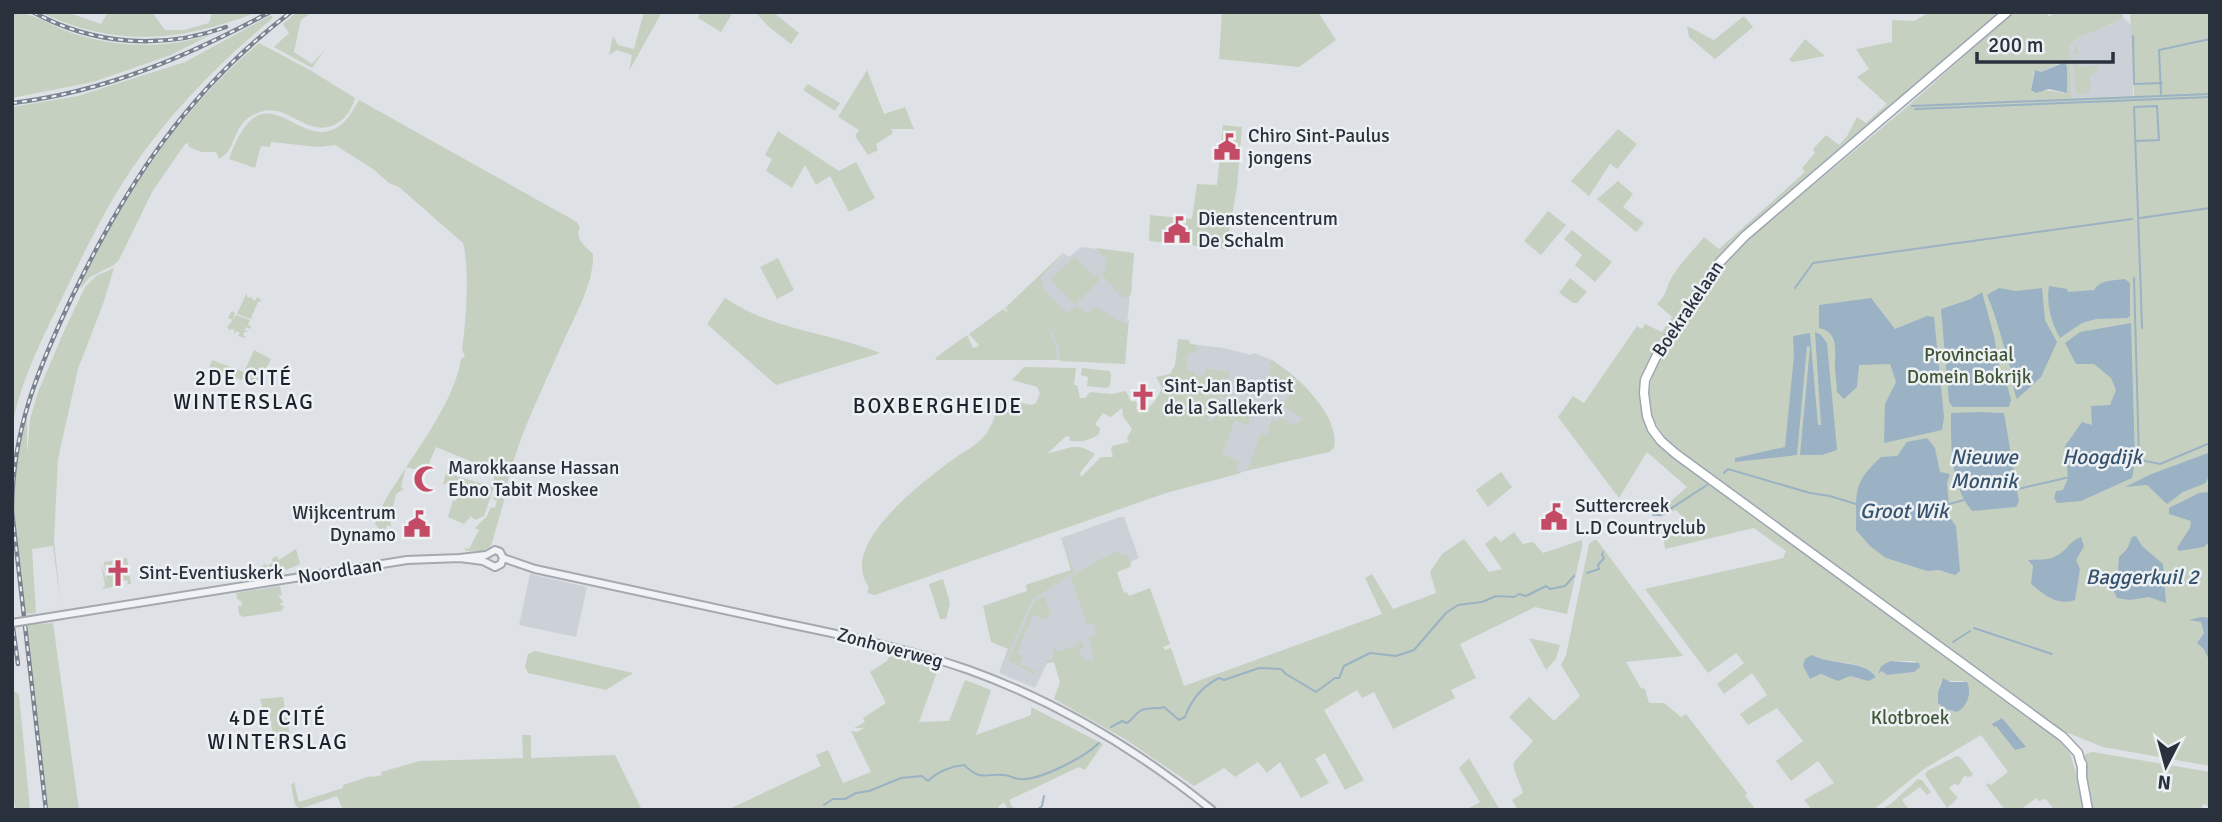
<svg xmlns="http://www.w3.org/2000/svg" width="2222" height="822" viewBox="0 0 2222 822" font-family="Signika,sans-serif">
  <style>
    .built { fill: #ccd1d8 }
    .green { fill: #c5d0c0; fill-rule: evenodd }
    .water { fill: #9bb2c4 }
    .lines { fill: none; stroke-linecap: round; stroke-linejoin: round }
    .stream { stroke: #9bb2c4; stroke-width: 2 }
    .minor-casing { stroke: #a4a9b0; stroke-width: 10 }
    .major-casing { stroke: #9ea7b1; stroke-width: 11 }
    .minor { stroke: #f0f2f5; stroke-width: 6 }
    .major { stroke: #fff; stroke-width: 8 }
    .rail-casing { stroke: #79828f; stroke-width: 4.5 }
    .rail { stroke: #edf1f4; stroke-width: 2; stroke-dasharray: 5; stroke-linecap: butt }
    .minor-bridge-casing { stroke: #a4a9b0; stroke-width: 10; stroke-linecap: butt }
    .minor-bridge { stroke: #f0f2f5; stroke-width: 6 }
    .labels { text-anchor: middle; dominant-baseline: central; stroke-width: 5; stroke-linejoin: round; paint-order: stroke }
    .poi-label { font-size: 19px; fill: #28313c; stroke: #edf1f4; text-anchor: start }
    .street-label { font-size: 19px; fill: #28313c; stroke: #edf1f4 }
    .park-label { font-size: 19px; fill: #3f5737; stroke: #edf1f4 }
    .neighbourhood-label { font-size: 21px; letter-spacing: 2px; fill: #1b222d; stroke: #edf1f4 }
    .water-label { font-size: 21px; font-style: italic; fill: #36526d; stroke: #edf1f4 }
  </style>
  <rect width="100%" height="100%" fill="#dee2e6"/>
  <g class="built">
    <polygon points="2123,17 2132,26 2133,96 2072,98 2069,45 2075,40 2098,28 2109,26"/>
    <polygon points="1081,247 1134,253 1127,324 1062,360 1046,360 1003,315 1065,254 1069,257"/>
    <polygon points="1190,344 1224,348 1251,355 1254,353 1272,360 1288,371 1298,380 1330,451 1234,474 1195,424 1194,375 1186,370 1186,345"/>
    <polygon points="1120,517 1124,517 1139,558 1094,579 1105,634 1093,662 1084,660 1047,663 1035,688 999,673 1029,595 1026,585 1071,570 1061,538"/>
    <polygon points="530,574 587,587 576,637 519,625"/>
  </g>
  <g class="green">
    <path d="M 12,12 C 32,12 50,25 69,32 C 114,48 164,49 210,35 L 171,55 L 93,82 L 12,98 Z"/>
    <path d="M 40,12 L 66,12 L 101,24 L 108,12 L 152,12 L 165,30 L 184,30 L 209,23 L 212,12 L 257,12 C 181,42 115,48 40,12 Z"/>
    <polygon points="297,12 312,12 301,20 294,52 312,64 325,49 312,68 274,47 289,33 283,24"/>
    <polygon points="644,12 662,12 629,71 632,55 617,50 609,55 613,36 618,45 634,49"/>
    <polygon points="701,12 733,12 721,32 698,18"/>
    <polygon points="755,12 773,12 799,33 791,44 769,27"/>
    <polygon points="1222,12 1318,12 1336,40 1299,67 1219,59"/>
    <path d="M 1930,12 L 2003,12 L 1731,245 L 1645,372 L 1652,432 L 2051,732 L 2070,753 L 2077,776 L 2079,775 L 2075,750 L 2077,754 L 2084,810 L 2054,810 L 2046,799 L 2038,801 L 2036,798 L 2020,810 L 2005,810 L 1986,785 L 1989,783 L 1991,785 L 2008,772 L 1981,735 L 1924,769 L 1873,810 L 1812,810 L 1804,800 L 1834,783 L 1818,761 L 1791,781 L 1776,761 L 1803,741 L 1777,708 L 1748,725 L 1740,714 L 1767,695 L 1752,673 L 1724,694 L 1717,684 L 1744,663 L 1736,653 L 1708,673 L 1645,589 L 1783,558 L 1786,551 L 1754,528 L 1665,549 L 1664,540 L 1690,525 L 1676,510 L 1660,517 L 1657,513 L 1687,487 L 1647,452 L 1619,498 L 1558,417 L 1573,396 L 1584,403 L 1637,326 L 1642,329 L 1645,324 L 1662,332 L 1672,317 L 1657,304 C 1664,297 1666,292 1668,285 C 1675,268 1693,251 1704,237 L 1719,249 L 1805,172 L 1802,168 L 1815,153 L 1813,149 L 1826,135 L 1839,145 L 1847,136 L 1857,117 L 1866,123 L 1887,104 L 1857,77 L 1869,69 L 1856,49 L 1892,42 L 1892,20 L 1914,21 ZM 1821,660 C 1838,663 1866,661 1876,677 L 1860,679 L 1850,676 L 1838,680 L 1821,674 L 1810,679 L 1803,666 ZM 1890,661 L 1912,661 L 1916,662 L 1914,672 L 1887,675 L 1883,670 L 1878,674 L 1881,666 ZM 1941,681 L 1963,681 L 1969,694 L 1957,712 L 1945,709 L 1938,703 L 1938,692 Z"/>
    <path d="M 2014,12 L 2045,12 L 2050,17 L 2053,12 L 2122,12 L 2123,17 C 2107,30 2085,30 2069,45 L 2072,98 L 2134,96 L 2130,12 L 2210,12 L 2210,766 L 2103,747 L 2063,731 L 1673,446 C 1650,423 1644,400 1654,369 L 1725,262 L 1741,245 L 1900,113 ZM 2062,62 L 2067,67 L 2063,93 C 2050,89 2043,92 2031,90 L 2034,71 L 2041,72 Z"/>
    <path d="M 271,15 L 273,18 C 219,63 170,112 131,170 C 104,210 83,255 62,298 C 42,339 20,382 12,427 L 12,107 L 78,96 L 185,62 Z"/>
    <polygon points="1744,16 1753,27 1715,59 1689,37 1687,26 1714,40"/>
    <polygon points="1805,39 1825,56 1793,62 1789,60"/>
    <path d="M 259,43 L 310,70 L 355,98 C 352,108 346,119 336,124 C 307,139 288,102 260,112 C 230,122 239,149 219,159 L 216,152 L 202,152 L 189,147 L 188,143 L 185,144 L 152,192 L 119,260 L 114,265 L 90,277 L 80,289 C 83,277 92,263 98,251 C 137,173 193,99 259,43 Z"/>
    <polygon points="2078,44 2078,54 2074,55 2074,63 2078,63 2079,67 2097,65 2097,73 2090,76 2090,91 2084,95 2077,94 2075,89 2073,51"/>
    <polygon points="867,70 884,114 905,107 914,129 891,129 893,133 876,144 878,150 868,155 855,136 859,130 838,117"/>
    <polygon points="808,84 840,103 835,111 803,90"/>
    <path d="M 359,100 L 577,222 L 580,228 C 574,238 585,246 593,254 C 594,283 576,314 564,340 C 543,388 517,438 506,489 L 494,483 L 494,471 L 436,447 L 427,468 L 419,466 L 417,470 L 406,467 L 401,487 L 404,489 L 396,494 L 390,520 L 391,527 L 388,525 L 385,529 L 388,532 L 385,535 L 375,524 C 379,508 389,494 398,480 C 420,445 455,399 461,359 L 465,356 L 462,350 C 466,322 470,268 463,243 L 399,187 L 389,183 L 373,169 L 335,145 L 318,147 L 271,142 L 270,147 L 261,146 L 255,168 L 229,159 C 265,59 300,161 343,123 C 350,117 354,108 359,100 Z"/>
    <polygon points="1223,125 1242,127 1237,187 1226,249 1149,241 1150,215 1192,219 1197,184 1217,185"/>
    <polygon points="1618,129 1637,144 1617,169 1610,164 1589,196 1571,181"/>
    <polygon points="778,131 839,171 856,162 875,198 849,212 830,176 816,185 805,165 792,188 766,171 772,159 765,155"/>
    <polygon points="1618,181 1633,194 1623,207 1644,223 1636,232 1597,199"/>
    <polygon points="1548,211 1566,225 1541,255 1524,241"/>
    <polygon points="1572,230 1612,262 1595,282 1575,265 1582,255 1564,239"/>
    <polygon points="1096,248 1134,253 1131,295 1122,298 1118,292 1128,285 1116,291 1101,273 1106,268 1105,264 1107,261"/>
    <path d="M 1063,253 L 1064,254 L 1040,279 L 1043,283 L 1041,286 L 1067,313 L 1077,305 L 1087,314 L 1095,307 C 1108,311 1114,322 1127,323 L 1129,318 L 1125,364 L 1060,361 L 1059,347 L 1051,329 L 1049,330 L 1056,347 L 1057,360 L 937,360 L 935,358 L 967,335 L 973,348 L 977,347 L 979,345 L 969,334 L 1003,309 L 1014,317 L 1005,308 Z"/>
    <polygon points="1075,257 1095,277 1098,274 1101,278 1075,305 1050,279"/>
    <polygon points="778,258 794,290 777,299 760,267"/>
    <path d="M 114,268 L 103,304 L 78,369 L 58,459 L 54,541 L 61,608 L 53,546 L 32,549 L 36,613 L 24,614 C 16,548 6,482 25,417 L 27,418 L 27,455 L 30,419 L 38,392 L 65,329 L 85,287 L 96,276 Z"/>
    <polygon points="1570,278 1587,292 1577,303 1573,303 1559,293"/>
    <polygon points="247,292 247,297 251,298 252,295 252,299 255,301 257,297 262,301 258,302 251,318 254,320 237,314"/>
    <path d="M 725,298 C 772,330 828,332 880,353 L 776,385 L 707,324 Z"/>
    <polygon points="232,311 235,313 233,319 236,315 250,320 248,325 251,326 250,329 246,327 245,330 248,332 244,332 243,335 246,337 244,338 238,336 240,333 237,331 233,334 235,330 231,329 228,331 229,328 227,327 233,320 228,318"/>
    <path d="M 1178,339 L 1189,340 L 1190,344 L 1197,345 L 1196,353 L 1188,353 L 1186,370 L 1194,371 L 1195,375 L 1205,376 L 1206,369 L 1229,371 L 1227,397 L 1217,396 L 1224,405 L 1216,404 L 1215,396 L 1214,404 L 1209,405 L 1208,421 L 1214,421 L 1215,412 L 1229,413 L 1230,406 L 1225,405 L 1226,403 L 1243,405 L 1254,412 L 1247,425 L 1235,420 L 1222,454 L 1239,461 L 1236,469 L 1241,473 L 1166,493 L 875,595 L 867,593 L 869,587 C 837,545 923,482 952,460 C 963,452 978,445 986,434 C 994,424 996,410 999,399 L 1032,405 L 1036,403 L 1040,393 L 1037,387 L 1012,380 L 1024,367 L 1076,368 L 1074,385 L 1077,385 L 1080,398 L 1085,398 L 1090,392 L 1112,394 L 1126,391 L 1131,402 L 1135,401 L 1137,404 L 1136,409 L 1141,411 C 1153,406 1157,399 1162,388 L 1156,377 L 1170,374 L 1175,365 ZM 1122,408 L 1123,416 L 1132,429 L 1127,438 L 1129,442 L 1112,446 L 1111,449 L 1113,457 L 1101,457 L 1081,477 L 1080,473 L 1095,454 C 1075,441 1069,449 1048,453 L 1065,437 L 1069,436 L 1070,441 C 1083,442 1088,441 1099,434 L 1100,428 L 1095,424 L 1103,413 L 1111,417 Z"/>
    <polygon points="254,350 271,359 259,384 208,371 212,360 244,372"/>
    <polygon points="1272,360 1296,378 1291,388 1268,374 1273,367 1269,364"/>
    <polygon points="1082,368 1109,371 1111,374 1110,386 1106,388 1087,386 1088,377 1081,375"/>
    <path d="M 1298,380 C 1315,396 1339,423 1334,448 L 1329,452 L 1243,471 L 1244,469 L 1248,469 L 1261,433 L 1267,435 L 1272,419 L 1277,421 L 1280,417 L 1294,425 L 1297,422 L 1299,423 L 1302,418 L 1283,406 Z"/>
    <polygon points="1501,472 1512,487 1488,507 1476,490"/>
    <polygon points="446,473 494,487 484,516 475,520 471,516 464,524 448,517 453,500 456,501 460,485 449,482 443,485"/>
    <polygon points="498,493 506,494 491,546 483,551 466,551 464,548 469,549 479,530 475,528 487,516 491,507 495,508 497,500 493,499"/>
    <path d="M 1514,532 L 1523,544 L 1533,542 L 1543,553 L 1582,540 L 1582,547 L 1567,614 L 1535,607 L 1460,644 L 1476,678 L 1451,690 L 1455,698 L 1393,729 L 1374,692 L 1362,698 L 1357,690 L 1324,710 L 1364,780 L 1345,790 L 1325,753 L 1315,759 L 1329,783 L 1301,798 L 1280,762 L 1267,773 L 1258,762 L 1235,777 L 1224,768 L 1194,786 L 1125,739 L 1054,699 L 1060,682 L 1054,662 L 1046,663 L 1048,659 L 1051,661 L 1055,653 L 1052,651 L 1056,648 L 1057,652 L 1067,649 L 1068,644 L 1069,648 L 1073,647 L 1074,642 L 1075,646 L 1079,645 L 1078,641 L 1082,642 L 1084,648 L 1078,650 L 1084,660 L 1094,661 L 1089,637 L 1097,634 L 1093,623 L 1087,625 L 1071,577 C 1087,566 1101,558 1119,551 L 1121,556 L 1127,553 L 1131,564 L 1130,567 L 1117,572 L 1124,593 L 1127,592 L 1129,596 L 1150,588 L 1170,644 L 1163,647 L 1165,650 L 1171,648 L 1184,686 L 1382,614 L 1365,578 L 1372,574 L 1393,609 L 1436,593 L 1430,572 L 1442,554 L 1464,539 L 1489,572 L 1502,569 L 1485,544 L 1495,536 L 1501,542 Z"/>
    <polygon points="1062,537 1074,572 1032,600 999,673 1008,649 991,642 983,606 1027,591 1026,585 1071,570"/>
    <path d="M 1594,540 L 1597,540 L 1683,656 L 1626,662 L 1641,688 L 1645,689 L 1649,703 L 1664,703 L 1681,717 L 1686,714 L 1747,793 L 1745,796 L 1756,810 L 1518,810 L 1512,800 L 1523,793 C 1521,784 1512,770 1514,762 L 1533,741 L 1509,717 L 1529,697 L 1554,721 L 1580,696 L 1561,665 L 1566,655 L 1589,544 Z"/>
    <polygon points="296,549 300,564 286,570 278,568 267,573 260,567 265,564 267,566 273,562 272,559 276,556 279,560"/>
    <polygon points="127,558 131,584 127,584 128,581 123,580 121,564 112,562 114,583 116,586 102,589 105,586 101,562 107,583 104,562"/>
    <polygon points="943,579 950,603 946,619 940,619 929,584"/>
    <polygon points="280,586 282,595 278,596 282,600 283,603 279,603 284,607 281,611 243,617 239,614 238,606 242,606 241,601 237,599 236,593"/>
    <polygon points="1044,595 1051,616 1048,617 1048,620 1033,615 1017,653 1023,656 1019,664 1037,672 1031,675 1030,671 1008,661 1034,602"/>
    <polygon points="53,623 79,810 48,810 27,625"/>
    <polygon points="1529,638 1560,645 1556,659 1546,670"/>
    <polygon points="535,651 633,673 606,690 528,673 525,667 528,654"/>
    <polygon points="890,654 938,669 919,722 949,721 965,680 991,690 976,735 1031,715 1031,707 1103,744 1085,770 1079,767 1009,800 1012,807 1023,810 1008,810 1004,802 998,807 1000,810 727,810 821,766 816,755 828,750 843,783 871,772 851,731 857,732 864,728 854,728 865,722 863,718 886,703 870,672 887,661"/>
    <polygon points="15,692 19,694 30,810 16,810 12,792 12,694"/>
    <polygon points="283,697 285,708 281,709 282,717 287,717 290,736 288,739 277,741 273,739 269,709 263,710 260,699"/>
    <polygon points="522,735 531,735 531,758 615,755 642,810 343,810 337,796 300,809 295,805 291,785 294,782 299,802 343,788 343,785 371,776 374,777 382,775 381,772 420,761 523,758"/>
    <polygon points="2093,752 2210,772 2210,807 2204,804 2200,810 2093,810 2084,769 2084,756 2088,753"/>
    <polygon points="1957,756 1961,758 1973,774 1970,777 1964,776 1959,785 1954,784 1949,788 1958,798 1947,808 1925,775 1927,771"/>
    <polygon points="1469,758 1500,810 1466,810 1480,802 1459,768"/>
    <polygon points="1918,779 1922,780 1931,792 1927,795 1920,787 1902,800 1909,810 1881,810 1892,803"/>
  </g>
  <g class="water">
    <polygon points="2065,62 2067,67 2067,93 2049,89 2036,93 2031,90 2035,70 2041,72"/>
    <path d="M 2125,279 L 2130,283 L 2130,316 L 2127,318 L 2096,319 L 2082,323 L 2060,338 C 2051,322 2046,304 2049,286 L 2067,289 L 2068,292 L 2094,290 C 2101,279 2113,281 2125,279 Z"/>
    <path d="M 1999,288 L 2016,291 L 2042,288 L 2045,320 L 2057,342 L 2041,377 L 2017,399 C 2012,388 2014,377 2010,366 C 2002,342 1997,318 1987,295 Z"/>
    <polygon points="1982,292 1994,336 2001,377 2007,385 2011,400 2009,407 1953,407 1949,402 1941,309 1971,299"/>
    <path d="M 1871,298 L 1895,329 L 1927,316 L 1934,317 L 1944,417 L 1942,430 L 1884,443 L 1885,404 L 1896,382 L 1890,364 L 1859,365 L 1857,387 L 1844,399 L 1837,392 C 1837,384 1835,375 1835,367 C 1835,351 1839,332 1819,328 L 1819,305 Z"/>
    <polygon points="2131,323 2135,461 2132,478 2081,501 2057,503 2054,498 2056,491 2063,490 2068,478 2065,446 2082,422 2092,425 2091,406 2110,405 2116,390 2111,378 2094,364 2076,364 2065,343 2080,332"/>
    <polygon points="1815,332 1821,335 1827,343 1837,450 1822,455 1800,455 1810,347 1807,346 1797,455 1735,462 1735,458 1785,447 1794,355 1793,336 1810,333 1818,425 1821,425"/>
    <path d="M 1980,412 L 2004,413 L 2019,502 L 2016,507 L 1972,511 C 1950,485 1951,446 1951,413 Z"/>
    <path d="M 1927,438 L 1935,448 L 1940,472 L 1950,474 L 1947,483 L 1950,518 L 1956,526 L 1960,571 L 1955,575 L 1939,570 L 1927,571 L 1886,558 L 1870,546 L 1856,530 C 1857,492 1851,485 1881,457 L 1897,456 L 1907,442 Z"/>
    <polygon points="2208,453 2210,472 2206,483 2183,492 2167,504 2147,485 2125,487 2149,475"/>
    <polygon points="2210,492 2210,541 2204,547 2179,551 2177,548 2190,528 2191,521 2169,514 2169,508 2199,493"/>
    <polygon points="2136,536 2142,546 2163,564 2166,603 2149,597 2130,600 2117,598 2111,586 2113,577 2120,575 2118,568 2119,557 2127,549 2132,537"/>
    <path d="M 2081,537 L 2084,546 L 2076,560 L 2080,569 L 2075,600 C 2057,606 2044,595 2031,584 L 2033,566 L 2028,560 C 2038,559 2049,561 2058,555 C 2067,550 2070,540 2081,537 Z"/>
    <polygon points="2201,617 2210,618 2210,662 2204,649 2197,643 2204,633 2201,622 2189,620"/>
    <path d="M 1812,655 C 1831,666 1864,659 1876,677 L 1868,681 L 1850,676 L 1838,681 L 1821,674 L 1810,679 L 1803,666 L 1805,659 Z"/>
    <polygon points="1890,661 1919,663 1920,667 1914,672 1887,675 1882,671 1878,674 1881,666"/>
    <path d="M 1943,678 L 1950,682 L 1967,682 C 1972,692 1968,706 1957,712 L 1945,709 L 1938,703 L 1938,692 Z"/>
    <polygon points="2002,718 2026,747 2015,750 1996,726 1994,727 1992,724"/>
  </g>
  <g class="lines">
    <g class="stream">
      <polyline points="2133,36 2134,84 2162,83"/>
      <polyline points="2161,94 2159,50 2210,39"/>
      <polyline points="1912,106 2210,94"/>
      <polyline points="1915,109 2210,97"/>
      <polyline points="2136,141 2159,140 2157,106 2134,107 2141,295"/>
      <polyline points="2140,218 2210,208"/>
      <polyline points="2134,278 2139,459"/>
      <polyline points="1795,288 1813,263 2132,219"/>
      <polyline points="2141,297 2142,328"/>
      <polyline points="2134,462 2141,460 2160,464 2210,443"/>
      <polyline points="1724,473 1728,469 1810,493 1830,496 1859,505"/>
      <polyline points="2018,489 2070,477"/>
      <polyline points="1949,504 1964,500"/>
      <polyline points="1653,515 1661,515 1707,485"/>
      <polyline points="1587,573 1599,569 1598,565 1604,558 1602,555 1603,552"/>
      <polyline points="1974,628 2052,654"/>
      <polyline points="1953,642 1970,631"/>
      <path d="M 1111,727 L 1122,721 L 1127,723 C 1132,720 1135,714 1140,711 C 1148,706 1156,710 1164,707 L 1179,720 L 1185,717 C 1191,700 1203,686 1219,678 L 1224,680 L 1259,668 L 1281,669 L 1286,674 L 1316,692 L 1335,678 L 1339,678 L 1344,666 L 1370,653 L 1396,656 L 1414,650 L 1446,613 L 1458,605 L 1482,602 L 1496,596 L 1514,597 L 1519,594 L 1526,596 L 1546,586 L 1550,589 L 1565,586 L 1574,576"/>
      <path d="M 824,805 L 833,799 L 845,799 L 856,793 L 869,791 L 901,778 L 922,776 L 928,781 C 937,772 951,766 964,765 C 983,782 982,773 1004,775 C 1009,775 1015,779 1020,779 C 1039,781 1085,757 1099,743"/>
      <polyline points="1037,810 1042,806 1044,796"/>
    </g>
    <defs>
      <g id="minor">
        <path d="M 503,558 L 535,569 C 618,587 701,605 784,623 C 847,636 909,649 969,670 C 1058,702 1139,751 1212,810"/>
        <polyline points="31,620 407,560 460,558 483,561 495,567 501,564 503,558 500,552 495,550 486,555 460,558"/>
      </g>
      <g id="major">
        <polyline points="2007,12 1745,236 1720,262 1656,357 1645,380 1644,393 1647,416 1652,429 1661,441 1676,454 2063,737 2078,753 2082,767"/>
        <polyline points="2082,764 2082,777 2088,810"/>
      </g>
    </defs>
    <use href="#minor" class="minor-casing"/>
    <use href="#major" class="major-casing"/>
    <use href="#minor" class="minor"/>
    <use href="#major" class="major"/>
    <defs>
      <g id="rail">
        <path d="M 33,12 C 93,45 162,50 226,27"/>
        <path d="M 12,103 C 105,92 188,56 270,12"/>
        <polyline points="12,621 18,664"/>
        <path d="M 46,810 L 12,511 C 12,430 38,369 72,297 C 127,183 188,90 291,12"/>
      </g>
    </defs>
    <use href="#rail" class="rail-casing"/>
    <use href="#rail" class="rail"/>
    <defs>
      <polyline id="minor-bridge" points="12,623 31,620"/>
    </defs>
    <use href="#minor-bridge" class="minor-bridge-casing"/>
    <use href="#minor-bridge" class="minor-bridge"/>
  </g>
  <defs>
    <symbol id="civic-bare" viewBox="-9 -9 18 18"><path d="M-.6-6.5H3V-4.5H.6V-3L4-1V1h2V6H-6V1h2V-1L-.6-3ZM-1.2 2.5V6h2.4V2.5Z" fill="#c44b65" stroke="#edf1f4" stroke-width="2.5" paint-order="stroke"/></symbol>
    <symbol id="church-bare" viewBox="-9 -9 18 18"><path d="M-1.2-6h2.4v3.5h3.3v2.4h-3.3V6h-2.4V-.1h-3.3v-2.4h3.3Z" fill="#c44b65" stroke="#edf1f4" stroke-width="2.5" paint-order="stroke"/></symbol>
    <symbol id="mosque-bare" viewBox="-9 -9 18 18"><path d="M3.5-4.9A6 6 0 1 0 3.5 4.9A5 5 0 1 1 3.5-4.9Z" fill="#c44b65" stroke="#edf1f4" stroke-width="2.5" paint-order="stroke"/></symbol>
  </defs>
  <g fill-rule="evenodd">
    <use href="#civic-bare" x="1208" y="128" width="38" height="38"/>
    <use href="#civic-bare" x="1158" y="211" width="38" height="38"/>
    <use href="#church-bare" x="1124" y="378" width="38" height="38"/>
    <use href="#mosque-bare" x="408" y="460" width="38" height="38"/>
    <use href="#civic-bare" x="1535" y="498" width="38" height="38"/>
    <use href="#civic-bare" x="398" y="505" width="38" height="38"/>
    <use href="#church-bare" x="99" y="554" width="38" height="38"/>
  </g>
  <g class="labels">
    <g class="poi-label">
      <text x="1248" y="136">Chiro Sint-Paulus<tspan x="1248" dy="22">jongens</tspan></text>
      <text x="1198" y="219">Dienstencentrum<tspan x="1198" dy="22">De Schalm</tspan></text>
      <text x="1164" y="386">Sint-Jan Baptist<tspan x="1164" dy="22">de la Sallekerk</tspan></text>
      <text x="448" y="468">Marokkaanse Hassan<tspan x="448" dy="22">Ebno Tabit Moskee</tspan></text>
      <text x="1575" y="506">Suttercreek<tspan x="1575" dy="22">L.D Countryclub</tspan></text>
      <text x="396" y="513" text-anchor="end">Wijkcentrum<tspan x="396" dy="22">Dynamo</tspan></text>
      <text x="139" y="573">Sint-Eventiuskerk</text>
    </g>
    <g class="street-label">
      <text transform="translate(1688 309) rotate(-56)">Boekrakelaan</text>
      <text transform="translate(340 571) rotate(-9)">Noordlaan</text>
      <text transform="translate(890 648) rotate(15)">Zonhoverweg</text>
    </g>
    <g class="park-label">
      <text x="1969" y="355">Provinciaal<tspan x="1969" dy="22">Domein Bokrijk</tspan></text>
      <text x="1910" y="718">Klotbroek</text>
    </g>
    <g class="neighbourhood-label">
      <text x="244" y="378">2DE CITÉ<tspan x="244" dy="24">WINTERSLAG</tspan></text>
      <text x="938" y="406">BOXBERGHEIDE</text>
      <text x="278" y="718">4DE CITÉ<tspan x="278" dy="24">WINTERSLAG</tspan></text>
    </g>
    <g class="water-label">
      <text x="1984" y="457">Nieuwe<tspan x="1984" dy="24">Monnik</tspan></text>
      <text x="2102" y="457">Hoogdijk</text>
      <text x="1904" y="511">Groot Wik</text>
      <text x="2142" y="577">Baggerkuil 2</text>
    </g>
  </g>
  <rect width="2222" height="822" fill="none" stroke="#28313c" stroke-width="28"/>
  <g transform="translate(2166 766) rotate(186)" stroke="#edf1f4" stroke-width="5" paint-order="stroke">
  <path d="M0-5L12 26L0 18L-12 26Z" fill="#28313c"/>
  <text y="-10" font-size="19" font-weight="bold" text-anchor="middle" fill="#28313c">N</text>
  </g>
  <path d="M1977 52v10h136v-10" fill="none" stroke="#28313c" stroke-width="3.5"/>
  <text x="1988" y="52" font-size="21" fill="#28313c" stroke="#edf1f4" stroke-width="5" paint-order="stroke">200 m</text>
</svg>
